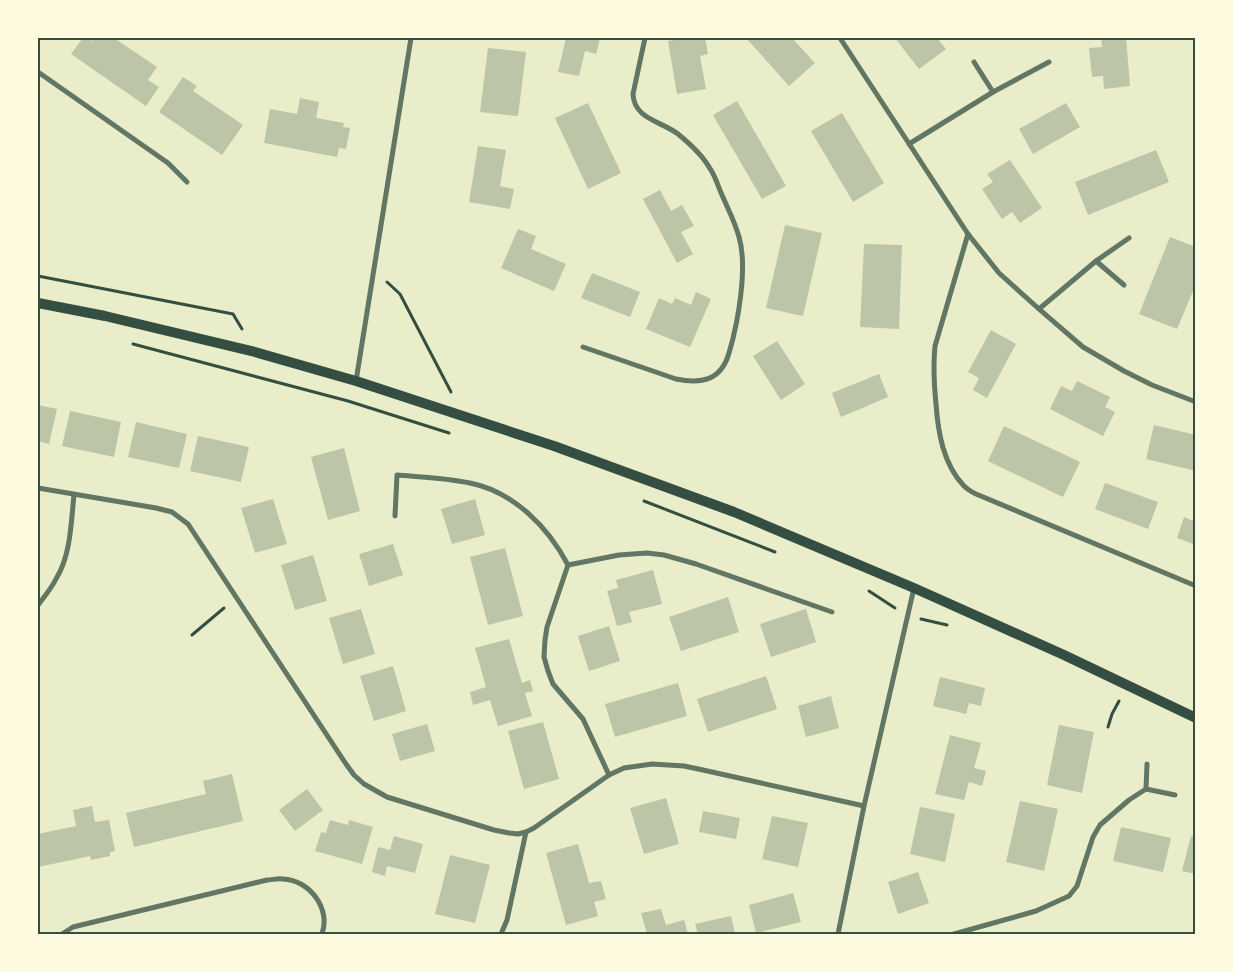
<svg xmlns="http://www.w3.org/2000/svg" width="1233" height="972" viewBox="0 0 1233 972" font-family="'Alegreya Sans',sans-serif">
  <style>
    .building { fill: #bcc5a7 }
    .lines { fill: none; stroke-linecap: round; stroke-linejoin: round }
    .path { stroke: #344e41; stroke-width: 3 }
    .minor { stroke: #617663; stroke-width: 5 }
    .secondary { stroke: #344e41; stroke-width: 10 }
    .neatline { fill: none; stroke: #344e41; stroke-width: 2 }
  </style>
  <rect width="100%" height="100%" fill="#e9edc9"/>
  <g class="building">
    <polygon points="83,38 87,38 92,41 94,38 114,38 157,67 148,80 159,87 146,106 71,54"/>
    <polygon points="566,38 600,38 596,54 585,51 579,76 558,72"/>
    <polygon points="689,38 705,38 708,54 700,56 706,89 677,94 668,41"/>
    <polygon points="746,38 792,38 815,63 789,86"/>
    <polygon points="895,38 937,38 946,49 919,69"/>
    <polygon points="1101,38 1126,38 1130,86 1104,89 1103,76 1092,77 1089,48 1102,47"/>
    <polygon points="488,48 526,52 518,116 480,112"/>
    <polygon points="183,77 197,86 193,91 243,125 222,155 159,112"/>
    <polygon points="300,98 319,102 316,118 344,123 343,127 350,128 346,149 339,148 337,157 264,143 270,109 297,114"/>
    <polygon points="737,101 786,186 762,199 713,115"/>
    <polygon points="588,103 621,173 588,189 555,118"/>
    <polygon points="1066,103 1080,127 1033,154 1019,129"/>
    <polygon points="842,113 884,183 853,202 811,131"/>
    <polygon points="478,146 506,150 500,186 514,189 510,209 469,202"/>
    <polygon points="1156,150 1169,182 1088,215 1075,182"/>
    <polygon points="1010,160 1042,208 1020,223 1012,212 1002,219 982,189 993,182 987,174"/>
    <polygon points="660,190 671,211 682,205 694,226 681,232 693,254 677,263 643,199"/>
    <polygon points="785,225 822,233 803,316 766,308"/>
    <polygon points="518,229 536,236 531,249 566,264 554,291 501,268"/>
    <polygon points="1170,237 1196,247 1196,284 1177,329 1139,314"/>
    <polygon points="864,244 902,245 899,329 860,327"/>
    <polygon points="592,273 640,292 630,317 581,298"/>
    <polygon points="696,292 711,299 690,347 646,329 659,298 672,304 675,298 691,305"/>
    <polygon points="991,330 1016,344 987,398 973,390 979,378 968,372"/>
    <polygon points="777,341 805,384 781,400 753,356"/>
    <polygon points="879,374 888,397 841,417 832,393"/>
    <polygon points="1077,381 1110,397 1105,407 1115,412 1103,436 1050,409 1061,386 1072,391"/>
    <polygon points="38,405 57,409 49,444 38,441"/>
    <polygon points="70,411 121,422 114,457 62,446"/>
    <polygon points="136,422 187,434 179,468 128,457"/>
    <polygon points="1154,425 1196,435 1196,471 1146,459"/>
    <polygon points="1004,426 1080,462 1063,497 988,461"/>
    <polygon points="198,436 249,447 241,482 190,471"/>
    <polygon points="344,448 360,511 328,520 311,457"/>
    <polygon points="1105,483 1158,502 1148,529 1095,509"/>
    <polygon points="273,499 287,544 255,553 241,508"/>
    <polygon points="475,499 485,535 452,544 441,509"/>
    <polygon points="1184,517 1196,522 1196,545 1177,538"/>
    <polygon points="393,544 403,575 369,586 359,554"/>
    <polygon points="505,548 523,616 488,625 470,557"/>
    <polygon points="313,555 327,601 295,610 281,565"/>
    <polygon points="653,570 662,604 629,612 632,622 617,626 607,591 618,588 616,580"/>
    <polygon points="728,597 739,632 681,651 669,617"/>
    <polygon points="361,609 375,654 343,664 329,618"/>
    <polygon points="806,609 816,642 771,657 760,624"/>
    <polygon points="609,626 620,661 589,671 578,636"/>
    <polygon points="509,639 522,683 530,680 533,691 525,693 532,716 498,726 490,700 473,705 470,692 486,687 475,648"/>
    <polygon points="393,666 406,711 374,721 360,676"/>
    <polygon points="766,676 777,709 708,732 697,699"/>
    <polygon points="940,677 985,688 981,706 969,703 966,714 933,706"/>
    <polygon points="678,683 687,716 615,737 605,704"/>
    <polygon points="831,696 839,728 806,737 798,706"/>
    <polygon points="543,722 559,779 524,789 508,731"/>
    <polygon points="427,724 435,751 400,761 392,734"/>
    <polygon points="1059,725 1094,732 1082,793 1047,785"/>
    <polygon points="950,735 981,743 974,768 986,771 982,786 969,782 964,800 935,794"/>
    <polygon points="232,774 243,821 134,847 126,813 206,794 203,781"/>
    <polygon points="307,789 323,810 295,831 279,810"/>
    <polygon points="666,798 679,844 644,854 630,808"/>
    <polygon points="1020,801 1058,809 1044,871 1006,862"/>
    <polygon points="92,806 95,822 109,820 115,851 110,852 110,856 91,860 90,856 38,867 38,834 76,826 73,810"/>
    <polygon points="920,807 955,814 945,862 910,854"/>
    <polygon points="703,811 740,818 736,839 699,832"/>
    <polygon points="772,816 808,823 798,867 762,859"/>
    <polygon points="330,820 348,825 349,820 373,827 362,864 315,851 321,832 326,833"/>
    <polygon points="1121,827 1171,838 1163,872 1113,861"/>
    <polygon points="394,836 423,844 415,873 387,866 385,876 372,872 378,847 390,850"/>
    <polygon points="1191,836 1196,837 1196,874 1182,871"/>
    <polygon points="578,844 589,883 601,881 606,899 594,902 598,916 566,925 546,853"/>
    <polygon points="450,855 490,865 475,923 435,914"/>
    <polygon points="918,872 929,903 898,914 888,882"/>
    <polygon points="793,893 801,922 756,933 749,905"/>
    <polygon points="661,909 666,925 684,920 688,934 647,934 641,913"/>
    <polygon points="731,916 735,934 698,934 695,924"/>
  </g>
  <g class="lines">
    <g class="path">
      <polyline points="38,276 233,314 242,329"/>
      <polyline points="387,282 400,294 451,392"/>
      <polyline points="133,344 348,401 449,433"/>
      <polyline points="644,501 775,552"/>
      <polyline points="869,591 895,608"/>
      <polyline points="921,619 947,625"/>
      <polyline points="192,635 224,608"/>
      <polyline points="1108,727 1112,714 1119,701"/>
    </g>
    <g class="minor">
      <polyline points="840,38 968,234 999,273 1039,309 1083,347 1124,371 1152,385 1196,402"/>
      <polyline points="974,62 993,92"/>
      <polyline points="38,72 168,163 187,182"/>
      <polyline points="909,144 993,92 1049,62"/>
      <path d="M 968,234 L 935,346 C 933,366 934,384 936,404 C 938,432 943,464 964,486 C 967,489 972,492 976,494 L 1196,586"/>
      <polyline points="1096,261 1124,285"/>
      <polyline points="1039,309 1096,261 1129,238"/>
      <path d="M 583,347 L 676,379 C 701,384 721,381 729,353 C 738,323 748,267 739,237 C 735,222 728,209 722,195 C 718,186 715,175 709,167 C 702,155 689,143 678,134 C 661,121 634,119 633,94 L 645,38"/>
      <polyline points="356,381 411,38"/>
      <polyline points="38,488 156,508 172,512 188,524 346,764 354,775 364,784 387,797 494,830 509,833 518,834 526,832 534,828 609,775 624,768 652,764 684,766 703,770 864,806"/>
      <path d="M 395,516 L 397,475 C 421,477 447,478 470,483 C 514,492 548,527 568,565 L 547,627 L 545,640 L 544,657 L 548,671 L 553,684 L 583,719 L 609,775"/>
      <polyline points="568,565 619,555 647,553 664,555 696,564 832,612"/>
      <path d="M 38,605 C 44,597 51,589 56,579 C 71,555 71,522 74,495"/>
      <polyline points="1147,764 1146,789 1175,795"/>
      <path d="M 62,934 L 73,927 L 267,880 C 272,880 278,878 283,879 C 310,880 331,909 322,934"/>
      <polyline points="501,934 507,920 526,832"/>
      <polyline points="838,934 864,806 914,588"/>
      <polyline points="954,934 1036,911 1069,896 1077,886 1093,837 1100,825 1129,800 1146,789"/>
    </g>
    <polyline class="secondary" points="38,303 105,316 255,352 356,381 554,446 734,512 914,588 1064,655 1196,718"/>
  </g>
  <rect width="1233" height="972" fill="none" stroke="#fefae0" stroke-width="78"/>
  <rect x="39" y="39" width="1155" height="894" class="neatline"/>
</svg>
